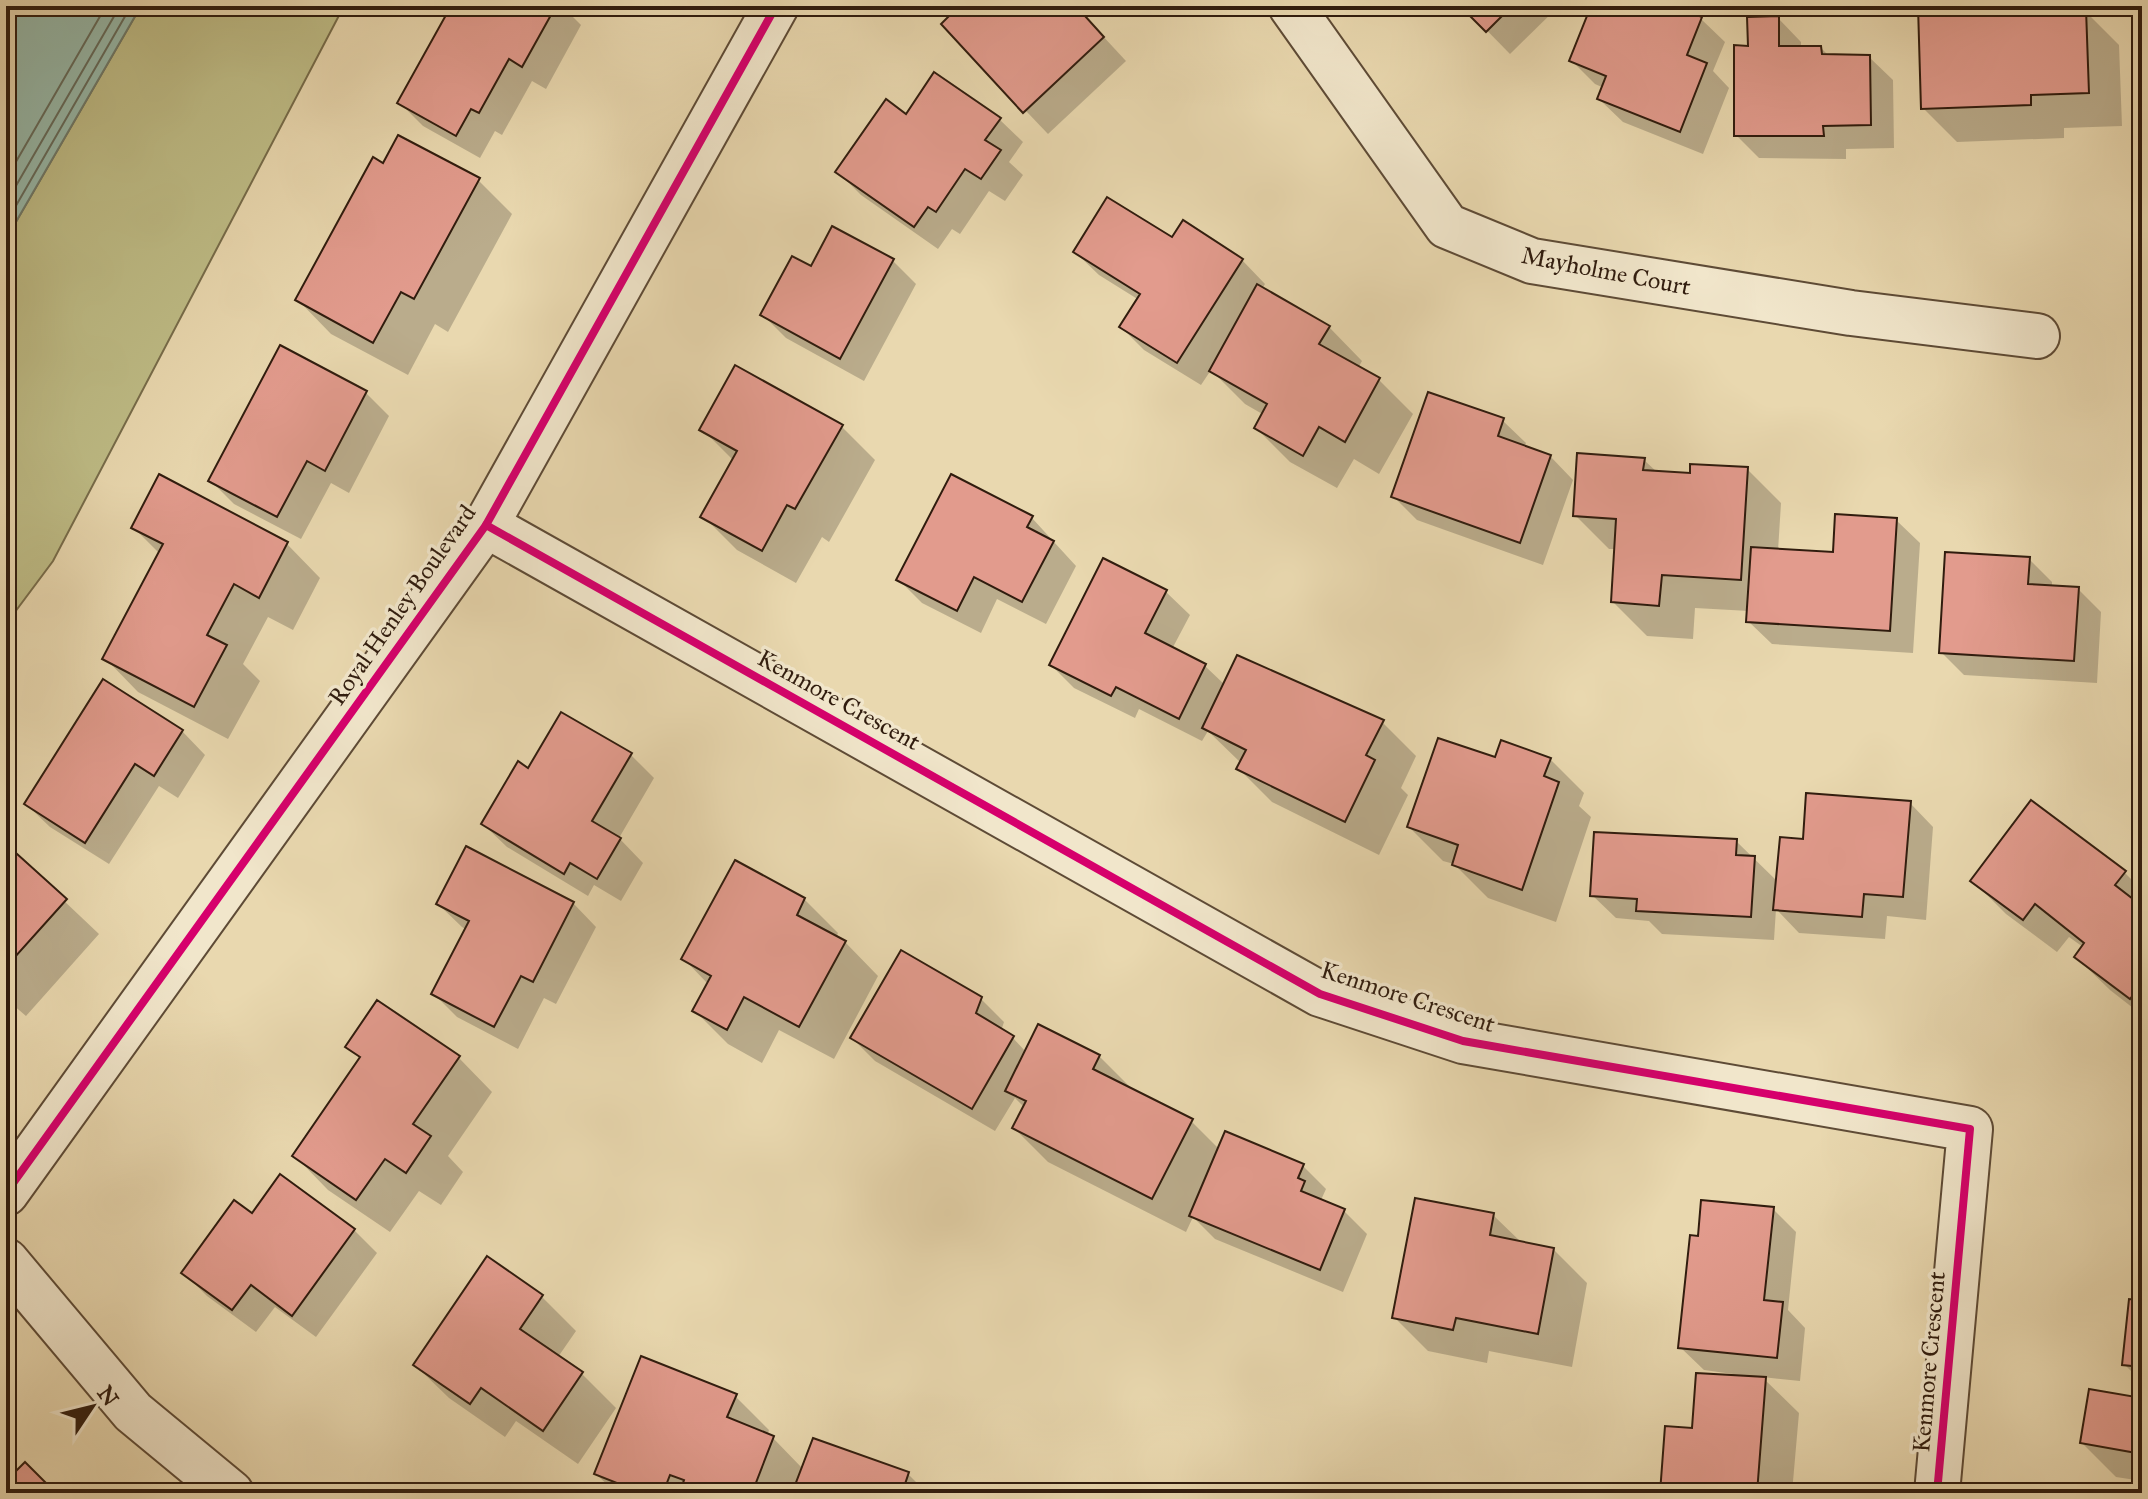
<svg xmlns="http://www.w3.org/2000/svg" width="2148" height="1499" viewBox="0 0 2148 1499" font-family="'IM FELL Great Primer',serif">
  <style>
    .green { fill: #bebc86; stroke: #776c4a; stroke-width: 2 }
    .water { fill: #97baab; stroke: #6e7b6c; stroke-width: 2 }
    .shadow { fill: #0003 }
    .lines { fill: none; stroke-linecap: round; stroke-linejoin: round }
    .shore { stroke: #646b5c; stroke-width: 2 }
    .building { fill: #e29b8d; stroke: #301c0e; stroke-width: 2 }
    .minor-casing { stroke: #5e4b36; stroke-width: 48 }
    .minor { stroke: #f1e6cb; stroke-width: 44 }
    .cycleway-casing { stroke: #f1e6cb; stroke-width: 13 }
    .cycleway { stroke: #d6006c; stroke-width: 8 }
    .labels { text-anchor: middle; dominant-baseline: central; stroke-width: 7; stroke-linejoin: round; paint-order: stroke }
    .street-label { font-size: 24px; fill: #301c0e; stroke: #f1e6cb }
  </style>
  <rect width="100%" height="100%" fill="#e9d8af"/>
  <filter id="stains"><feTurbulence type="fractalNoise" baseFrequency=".0025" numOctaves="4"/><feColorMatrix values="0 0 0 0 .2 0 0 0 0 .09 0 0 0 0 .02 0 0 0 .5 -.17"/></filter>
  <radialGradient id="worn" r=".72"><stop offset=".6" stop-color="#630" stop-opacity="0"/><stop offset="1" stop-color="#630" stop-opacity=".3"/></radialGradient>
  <polygon class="green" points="141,6 344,6 53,561 6,624 6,239"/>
  <polygon class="water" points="6,6 141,6 6,239"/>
  <g class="shadow">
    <polygon points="453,6 562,6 581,25 546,89 532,81 502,135 495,131 480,158 423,126 400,103"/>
    <polygon points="962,6 1075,6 1126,61 1048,134 943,24"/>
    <polygon points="1463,6 1559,6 1510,54"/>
    <polygon points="1593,6 1669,6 1701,19 1725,42 1713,71 1729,88 1703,154 1623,122 1599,99 1604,88 1595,84 1572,61"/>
    <polygon points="1920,6 2024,6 2024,13 2085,11 2119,45 2122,126 2064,128 2064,138 1957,142 1923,108"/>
    <polygon points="1778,18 1801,42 1801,48 1821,48 1829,56 1869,57 1893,80 1894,148 1846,149 1846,159 1759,158 1736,135 1750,48"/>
    <polygon points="906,116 999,119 1023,142 1009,162 1023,175 1005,201 989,191 960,234 952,229 938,249 861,195 838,172"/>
    <polygon points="384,166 478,180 512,214 448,332 435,324 408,375 331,334 298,300"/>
    <polygon points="833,228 893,261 916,284 864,381 786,338 762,314 811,269"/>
    <polygon points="1173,240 1242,260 1265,284 1262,289 1329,327 1362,361 1358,368 1379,380 1413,414 1379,474 1354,459 1337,488 1290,462 1256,428 1264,415 1245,404 1211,370 1201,385 1144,350 1121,327 1139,300 1099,275 1075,252"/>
    <polygon points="366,393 389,416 349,493 331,483 301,539 234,504 211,481"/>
    <polygon points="1502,420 1526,443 1524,447 1550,456 1573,480 1543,565 1417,520 1393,496"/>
    <polygon points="841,426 875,460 829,542 822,537 796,583 737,550 703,516 734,461 702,429"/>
    <polygon points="1644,460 1658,473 1692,475 1747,469 1781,503 1778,551 1835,554 1896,520 1920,543 1913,653 1772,644 1748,621 1749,611 1695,608 1693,639 1647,636 1613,602 1616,549 1609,549 1575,515"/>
    <polygon points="1032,518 1076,566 1046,624 997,599 981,633 922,603 899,580"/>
    <polygon points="133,527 287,544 320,578 293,630 268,617 243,664 260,681 228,739 138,692 105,658 160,554"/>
    <polygon points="2029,559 2052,582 2052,587 2078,589 2101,612 2097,683 1964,675 1941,652"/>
    <polygon points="1104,561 1166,592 1190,615 1172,649 1205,666 1225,685 1382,722 1416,756 1401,788 1408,795 1379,855 1272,802 1239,769 1241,763 1208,731 1202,741 1139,709 1135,718 1074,688 1051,665"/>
    <polygon points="182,731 205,755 178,798 159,786 109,864 50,827 26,804"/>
    <polygon points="631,755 654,778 619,838 643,863 621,901 594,885 588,896 507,847 483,824 529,770"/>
    <polygon points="1550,759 1584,793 1579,806 1591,817 1556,922 1488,898 1454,864 1443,861 1409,827 1497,760"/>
    <polygon points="1910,803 1933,827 1926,920 1887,916 1885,939 1799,933 1776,909 1774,940 1662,934 1649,921 1616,918 1592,895 1736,841 1778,882 1805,841"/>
    <polygon points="6,846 99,934 26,1016 12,1004 6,1011"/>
    <polygon points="2124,872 2142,890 2142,1015 2110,990 2076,957 2083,947 2069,937 2057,952 2006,914 1973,881"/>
    <polygon points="804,899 838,933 836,938 845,942 878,976 834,1059 779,1030 762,1063 728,1044 694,1010 708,984 684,959"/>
    <polygon points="573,903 596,927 556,1004 544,998 518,1049 457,1017 434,994 467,930 462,927 438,904"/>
    <polygon points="980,998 1004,1022 1001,1031 1013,1038 1026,1052 1099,1056 1133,1090 1191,1121 1219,1149 1303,1166 1326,1189 1321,1200 1344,1211 1367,1234 1343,1292 1215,1239 1193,1217 1186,1232 1048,1162 1014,1128 1025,1108 1015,1098 995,1131 875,1061 852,1038"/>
    <polygon points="348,1047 459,1058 492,1092 448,1156 463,1172 441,1205 419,1191 390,1232 328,1190 295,1156 361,1059"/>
    <polygon points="1773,1209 1796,1232 1788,1310 1805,1328 1800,1381 1762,1377 1799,1413 1792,1493 1662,1493 1693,1430 1733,1377 1733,1374 1704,1370 1680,1347 1699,1238"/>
    <polygon points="253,1215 354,1230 377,1253 316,1337 275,1307 256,1332 207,1296 184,1273"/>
    <polygon points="1493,1215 1522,1243 1553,1249 1587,1283 1572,1367 1489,1351 1487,1363 1428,1351 1394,1317"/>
    <polygon points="488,1259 542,1297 576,1331 558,1357 582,1374 616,1408 578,1464 516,1421 505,1437 449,1398 415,1365"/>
    <polygon points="2142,1287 2142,1382 2124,1364 2140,1302"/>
    <polygon points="735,1396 769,1430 767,1436 773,1438 803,1469 908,1474 927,1493 616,1493 596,1474"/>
    <polygon points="2142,1400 2142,1481 2116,1477 2082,1443"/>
  </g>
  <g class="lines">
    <g class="shore">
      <polyline points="6,179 106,6"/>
      <polyline points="6,203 120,6"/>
      <polyline points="6,223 131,6"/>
    </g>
  </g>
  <g class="building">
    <polygon points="451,6 556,6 522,67 509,59 479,113 471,109 456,136 397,103"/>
    <polygon points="959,6 1076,6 1104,37 1023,113 941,24"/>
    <polygon points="1460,6 1512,6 1486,32"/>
    <polygon points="1591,6 1675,6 1702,17 1687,55 1707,63 1680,132 1597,99 1606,76 1569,61"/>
    <polygon points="1918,6 2013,6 2013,12 2086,9 2089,93 2031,95 2031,105 1921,109"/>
    <polygon points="1779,16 1779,46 1821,46 1822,54 1870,55 1871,125 1823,126 1824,136 1734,136 1734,45 1748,46 1747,17"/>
    <polygon points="2142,67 2142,86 2133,79"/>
    <polygon points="934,72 1001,118 985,140 1001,150 981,179 965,169 936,212 928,207 914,227 835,172 886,99 906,114"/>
    <polygon points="398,135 480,178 414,299 401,292 373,343 295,300 373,157 383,163"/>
    <polygon points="1107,197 1172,237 1183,220 1243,259 1177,363 1119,327 1140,294 1073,252"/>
    <polygon points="832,226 894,259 840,359 760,315 792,256 811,266"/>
    <polygon points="1257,284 1330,326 1319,344 1380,378 1345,442 1319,427 1303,456 1254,428 1267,404 1209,371"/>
    <polygon points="280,345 367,391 325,471 307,461 277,517 208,481"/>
    <polygon points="735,365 843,425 795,509 787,505 762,551 700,517 737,451 699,430"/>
    <polygon points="1428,392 1504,418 1498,436 1551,455 1520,543 1391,497"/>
    <polygon points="1577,453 1645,458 1643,470 1690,473 1690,464 1748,467 1741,580 1662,575 1659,606 1611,602 1616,519 1573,516"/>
    <polygon points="159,474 288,542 259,598 234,584 207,635 227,645 194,707 102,659 163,544 131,528"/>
    <polygon points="951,474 1033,516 1027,527 1054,541 1022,602 974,577 957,611 896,580"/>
    <polygon points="1835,514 1897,518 1890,631 1746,622 1751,547 1833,552"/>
    <polygon points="1945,552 2030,557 2028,584 2079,587 2074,661 1939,653"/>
    <polygon points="1103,558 1167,590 1145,633 1206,664 1179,719 1116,687 1111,696 1049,665"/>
    <polygon points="1237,655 1384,720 1366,755 1375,760 1345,822 1236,769 1246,750 1202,728"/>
    <polygon points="103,679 183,730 154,776 135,764 85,843 24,804"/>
    <polygon points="561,712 632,753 592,821 621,838 597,879 570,863 564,874 481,824 518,761 528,768"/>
    <polygon points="1438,738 1495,757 1501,740 1551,758 1544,776 1559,782 1522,890 1452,865 1458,845 1407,827"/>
    <polygon points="1806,793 1911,801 1903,897 1864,894 1862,917 1773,910 1780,837 1803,839"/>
    <polygon points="2031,800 2126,871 2115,885 2142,906 2142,983 2130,999 2074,957 2084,943 2035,904 2023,920 1970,881"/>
    <polygon points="1594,832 1737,839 1736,855 1755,856 1751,917 1636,911 1637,899 1590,896"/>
    <polygon points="6,844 67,899 6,967"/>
    <polygon points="466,846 574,902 533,982 521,976 494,1027 431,994 469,921 436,904"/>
    <polygon points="735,860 805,898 797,915 846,941 799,1027 744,997 727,1030 692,1011 711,976 681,959"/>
    <polygon points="901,950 982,997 976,1013 1014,1036 972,1109 850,1038"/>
    <polygon points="377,1000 460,1056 413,1124 431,1136 406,1173 385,1159 356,1200 292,1156 360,1057 345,1047"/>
    <polygon points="1038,1024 1100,1055 1093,1069 1193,1119 1152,1199 1012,1128 1026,1101 1005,1091"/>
    <polygon points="1225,1131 1304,1164 1298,1178 1305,1181 1301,1191 1345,1209 1320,1270 1189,1216"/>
    <polygon points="280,1174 355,1229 292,1316 251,1285 232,1310 181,1273 234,1200 252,1213"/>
    <polygon points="1415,1198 1494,1213 1490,1235 1554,1248 1538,1334 1456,1318 1453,1330 1392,1318"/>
    <polygon points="1701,1200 1774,1207 1764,1300 1783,1302 1777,1358 1678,1348 1690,1235 1698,1236"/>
    <polygon points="487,1256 543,1295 520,1329 583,1372 543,1431 481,1388 470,1404 413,1365"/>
    <polygon points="2142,1268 2142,1367 2122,1365 2129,1299 2138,1300"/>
    <polygon points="641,1356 737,1394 727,1417 774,1436 752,1493 699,1493 682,1486 684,1480 670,1475 663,1493 642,1493 594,1474"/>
    <polygon points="1696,1373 1766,1377 1757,1493 1660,1493 1665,1426 1692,1428"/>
    <polygon points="2089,1389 2142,1398 2142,1454 2080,1443"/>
    <polygon points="813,1438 909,1472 902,1493 792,1493"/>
    <polygon points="25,1462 56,1493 6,1493 6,1481"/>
  </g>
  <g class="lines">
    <defs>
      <g id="minor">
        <polyline points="1291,6 1447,226 1532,261 1851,313 2037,336"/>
        <polyline points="486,525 1320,994 1463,1041 1970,1129 1937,1493"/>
        <polyline points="6,1193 486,525 776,6"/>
        <polyline points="6,1261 133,1412 231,1493"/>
      </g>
    </defs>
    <use href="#minor" class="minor-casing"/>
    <use href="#minor" class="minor"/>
    <defs>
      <g id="cycleway">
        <polyline points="486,525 1320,994 1463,1041 1970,1129 1937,1493"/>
        <polyline points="6,1193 486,525 776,6"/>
      </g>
    </defs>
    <use href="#cycleway" class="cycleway-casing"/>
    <use href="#cycleway" class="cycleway"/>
  </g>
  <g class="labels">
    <g class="street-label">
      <text transform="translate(1606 271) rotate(11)">Mayholme Court</text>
      <text transform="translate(402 605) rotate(-55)">Royal Henley Boulevard</text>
      <text transform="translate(839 700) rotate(29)">Kenmore Crescent</text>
      <text transform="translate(1408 997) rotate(18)">Kenmore Crescent</text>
      <text transform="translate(1929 1362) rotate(-85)">Kenmore Crescent</text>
    </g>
  </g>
  <rect width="2148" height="1499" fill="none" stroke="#e9d8af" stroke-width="32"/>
  <rect x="8" y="8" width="2132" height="1483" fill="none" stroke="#301c0e" stroke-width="4"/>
  <rect x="16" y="16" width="2116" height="1467" fill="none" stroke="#301c0e" stroke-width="2"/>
  <g transform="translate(92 1407) rotate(55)" stroke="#f1e6cb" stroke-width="6" paint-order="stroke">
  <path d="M0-6L14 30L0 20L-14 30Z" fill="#301c0e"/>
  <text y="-12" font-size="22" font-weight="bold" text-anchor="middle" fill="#301c0e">N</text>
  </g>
  <rect width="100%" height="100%" filter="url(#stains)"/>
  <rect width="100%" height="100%" fill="url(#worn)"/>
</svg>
